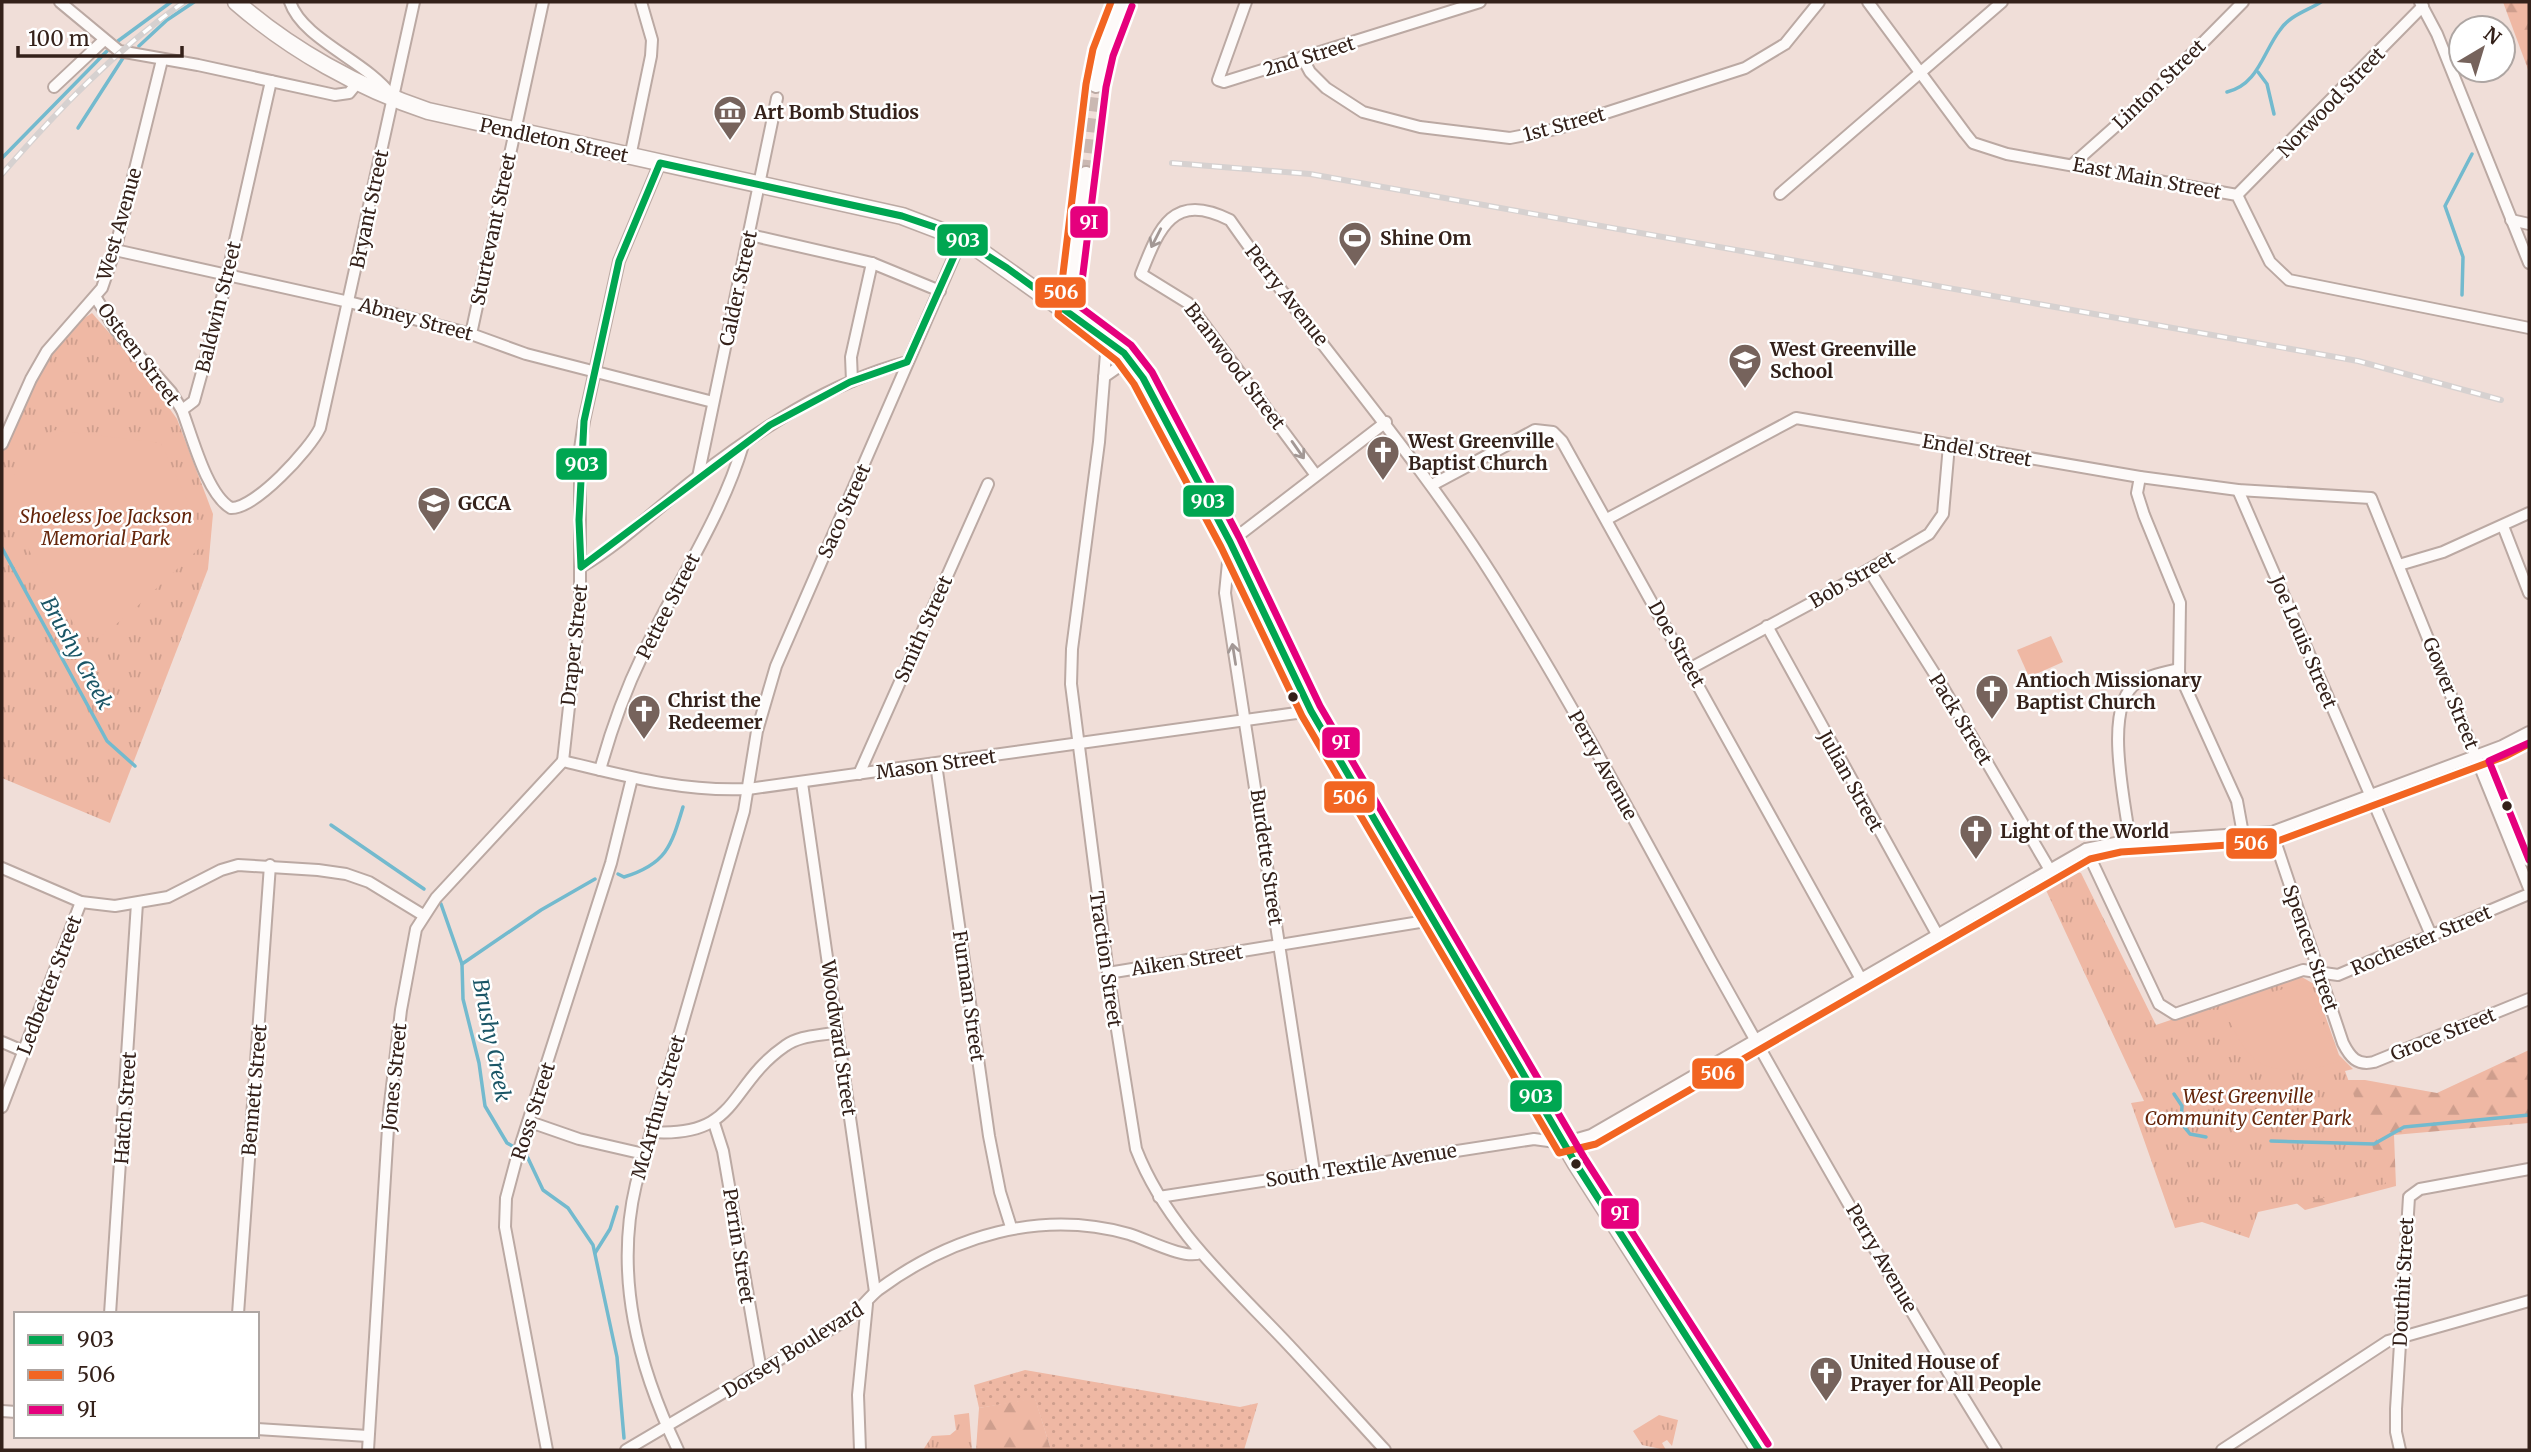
<svg xmlns="http://www.w3.org/2000/svg" width="2531" height="1452" viewBox="0 0 2531 1452" font-family="Merriweather,serif">
  <style>
    .grass { fill: url(#grass-dots) }
    .forest { fill: url(#forest-firs) }
    .park { fill: url(#park-tufts) }
    .pitch { fill: #efb8a4 }
    .lines { fill: none; stroke-linecap: round; stroke-linejoin: round }
    .stream { stroke: #73bace; stroke-width: 3.5 }
    .tertiary-tunnel { stroke: #cab8b2; stroke-width: 14; stroke-dasharray: 14 7; stroke-linecap: butt }
    .minor-casing { stroke: #bba9a3; stroke-width: 14 }
    .tertiary-casing { stroke: #bba9a3; stroke-width: 18 }
    .secondary-casing { stroke: #bba9a3; stroke-width: 19 }
    .minor { stroke: #fdfaf9; stroke-width: 10 }
    .tertiary { stroke: #fdfaf9; stroke-width: 14 }
    .secondary { stroke: #fdfaf9; stroke-width: 16 }
    .rail-casing { stroke: #d6d1d0; stroke-width: 6 }
    .rail { stroke: #fff; stroke-width: 3.5; stroke-dasharray: 10; stroke-linecap: butt }
    .bus-1-casing { stroke: #fff; stroke-width: 12 }
    .bus-2-casing { stroke: #fff; stroke-width: 12 }
    .bus-3-casing { stroke: #fff; stroke-width: 12 }
    .bus-1 { stroke: #00a651; stroke-width: 7 }
    .bus-2 { stroke: #f26522; stroke-width: 7 }
    .bus-3 { stroke: #e5007d; stroke-width: 7 }
    .oneway { stroke: #a39895 }
    .bus-dot { fill: #34211a; stroke: #fff; stroke-width: 2.5 }
    .labels { text-anchor: middle; dominant-baseline: central; stroke-width: 5; stroke-linejoin: round; paint-order: stroke }
    .street-label { font-size: 19px; fill: #34211a; stroke: #fff }
    .poi-label { font-size: 19px; font-weight: bold; fill: #34211a; stroke: #fff; text-anchor: start }
    .park-label { font-size: 19px; font-style: italic; fill: #65260b; stroke: #fff }
    .water-label { font-size: 21px; font-style: italic; fill: #1a5566; stroke: #fff }
    .line-badge { stroke: #fff; stroke-width: 2.5 }
    .badge-label { font-size: 19px; text-anchor: middle; font-weight: bold; fill: #fff }
  </style>
  <defs>
    <pattern id="grass-dots" width="8" height="8" patternUnits="userSpaceOnUse" patternTransform="scale(1.75)"><rect width="8" height="8" fill="#efb8a4"/><path d="M2 2h.1M6 6h.1" fill="none" stroke="#ce9e8d" stroke-width="1.8" stroke-linecap="round"/></pattern>
    <pattern id="forest-firs" width="22" height="20" patternUnits="userSpaceOnUse" patternTransform="scale(1.75)"><rect width="22" height="20" fill="#efb8a4"/><path d="M5 1l3.5 6h-7zM16 11l3.5 6h-7z" fill="#ce9e8d"/></pattern>
    <pattern id="park-tufts" width="24" height="20" patternUnits="userSpaceOnUse" patternTransform="scale(1.75)"><rect width="24" height="20" fill="#efb8a4"/><path d="M3 7l-1-3M5 7V3M7 7l1-3M15 17l-1-3M17 17v-4M19 17l1-3" fill="none" stroke="#ce9e8d"/></pattern>
  </defs>
  <rect width="100%" height="100%" fill="#f0ded8"/>
  <polygon class="grass" points="1025,1370 1240,1407 1258,1403 1244,1450 1051,1450 1035,1399 979,1408 974,1385"/>
  <g class="forest">
    <polygon points="2503,2 2529,2 2529,72"/>
    <polygon points="2529,1050 2529,1123 2394,1135 2396,1186 2305,1210 2270,1182 2346,1080 2365,1080 2437,1093"/>
    <polygon points="1035,1398 1051,1450 976,1450 979,1408"/>
  </g>
  <g class="park">
    <polygon points="92,313 144,373 177,419 213,514 208,569 110,823 2,778 2,453 48,356 71,327"/>
    <polygon points="2074,871 2081,873 2156,1025 2300,976 2314,984 2339,1055 2353,1069 2345,1071 2386,1184 2258,1212 2249,1238 2202,1222 2175,1228 2131,1103 2144,1101 2045,888"/>
    <polygon points="969,1413 972,1450 923,1450 932,1436 950,1435 956,1430 954,1415"/>
    <polygon points="1659,1415 1678,1420 1672,1446 1667,1440 1662,1443 1666,1450 1642,1445 1633,1431"/>
  </g>
  <g class="pitch">
    <polygon points="53,430 161,443 206,542 128,615 98,638 80,634 2,506 2,489"/>
    <polygon points="2051,636 2063,662 2029,677 2017,650"/>
    <path d="M 2301,985 L 2308,988 L 2339,1061 C 2324,1067 2312,1069 2297,1070 C 2250,1072 2243,1047 2224,1010 L 2271,992 Z"/>
  </g>
  <g class="lines">
    <g class="stream">
      <polyline points="118,41 171,2"/>
      <polyline points="139,46 167,20 194,2"/>
      <polyline points="2258,72 2267,84 2274,114"/>
      <path d="M 2227,92 C 2258,85 2263,52 2280,30 C 2290,15 2307,11 2321,2"/>
      <polyline points="78,128 123,58"/>
      <polyline points="2,158 107,51"/>
      <polyline points="2462,295 2463,257 2445,206 2472,154"/>
      <polyline points="2,548 107,741 135,766"/>
      <polyline points="331,825 424,889"/>
      <path d="M 618,874 L 624,877 C 666,864 671,847 683,807"/>
      <polyline points="441,904 462,964 463,999 479,1063 485,1106 507,1143 526,1154 543,1190 568,1208 593,1245 617,1357 624,1438"/>
      <polyline points="462,964 541,910 595,879"/>
      <polyline points="2174,1094 2182,1106 2181,1123 2190,1134 2206,1137"/>
      <polyline points="2271,1141 2374,1144 2404,1127 2529,1115"/>
      <polyline points="595,1253 610,1229 617,1207"/>
    </g>
    <polyline class="tertiary-tunnel" points="1086,174 1096,85"/>
    <defs>
      <g id="minor">
        <polyline points="60,2 119,51 198,65 335,95 349,93 358,82"/>
        <path d="M 290,2 C 303,40 367,61 392,96"/>
        <polyline points="1246,2 1218,80 1224,82 1480,2"/>
        <polyline points="1868,2 1965,133 1973,143 2007,154 2237,195 2270,262 2289,280 2529,328"/>
        <polyline points="2420,2 2437,34 2529,263"/>
        <polyline points="1302,57 1310,72 1326,88 1363,112 1420,127 1510,138 1556,129 1745,68 1785,44 1819,2"/>
        <path d="M 271,81 L 220,307 L 194,401 L 182,410 C 192,436 207,495 231,508 C 255,509 310,449 320,428 L 414,2"/>
        <polyline points="54,87 103,41"/>
        <polyline points="630,157 651,56 652,40 641,2"/>
        <polyline points="2073,164 2153,93 2243,2"/>
        <polyline points="1780,194 2002,2"/>
        <polyline points="2237,195 2423,6"/>
        <polyline points="2511,220 2529,224"/>
        <polyline points="750,235 872,263 940,291"/>
        <polyline points="115,250 349,302 471,334 526,354 713,402"/>
        <polyline points="96,298 116,330 171,392 182,410"/>
        <polyline points="471,334 543,2"/>
        <path d="M 1107,341 L 1099,442 L 1072,649 L 1071,684 L 1108,973 L 1136,1149 C 1166,1226 1227,1280 1283,1339 C 1318,1376 1351,1413 1385,1450"/>
        <polyline points="1104,377 1117,368 1134,364"/>
        <polyline points="852,381 851,357 872,263"/>
        <polyline points="2,444 31,379 47,351 102,288 115,250 162,60"/>
        <path d="M 1315,474 L 1188,303 L 1141,274 C 1159,228 1173,191 1230,220 C 1315,342 1414,451 1494,578 C 1572,702 1640,831 1710,959 C 1802,1124 1896,1290 1996,1450"/>
        <polyline points="698,477 777,98"/>
        <polyline points="2140,477 2137,493 2144,515 2180,603 2179,673 2237,801 2243,834"/>
        <polyline points="1432,485 1535,430 1553,432 1562,441 1861,979"/>
        <polyline points="2238,490 2431,935"/>
        <polyline points="1607,519 1796,418 2140,477 2238,490 2371,498 2529,888"/>
        <polyline points="2503,526 2529,593"/>
        <polyline points="2399,565 2443,552 2529,513"/>
        <path d="M 581,567 C 623,542 658,507 696,478 C 760,429 828,383 907,362"/>
        <polyline points="1869,570 1941,684 2050,870"/>
        <polyline points="1767,626 1937,934"/>
        <polyline points="1691,668 1817,600 1929,534 1943,514 1949,445"/>
        <path d="M 563,761 C 625,776 683,792 748,789 L 1311,711"/>
        <polyline points="563,761 580,607 580,449 584,421 619,261 660,163"/>
        <polyline points="936,764 989,1136 1000,1192 1011,1227"/>
        <path d="M 600,770 C 611,730 625,691 643,654 C 675,585 721,519 743,445"/>
        <polyline points="859,774 988,484"/>
        <polyline points="802,783 875,1292"/>
        <path d="M 2272,832 L 2343,1043 C 2350,1057 2357,1066 2374,1062 L 2529,999"/>
        <path d="M 2130,842 C 2126,805 2101,704 2138,682 C 2149,675 2166,672 2179,669"/>
        <polyline points="2086,849 2159,1004 2175,1014 2303,970 2338,975 2529,894"/>
        <polyline points="2,868 81,902 115,906 168,897 221,870 238,865 318,870 346,874 369,882 423,915"/>
        <polyline points="1108,973 1432,920"/>
        <polyline points="2,1042 23,1051"/>
        <polyline points="2,1107 81,902"/>
        <polyline points="530,1122 579,1139 644,1154"/>
        <polyline points="714,1123 723,1151 761,1371"/>
        <path d="M 651,1132 C 740,1138 727,1086 785,1046 C 800,1035 820,1036 838,1032"/>
        <polyline points="1314,1172 1225,593 1230,542 1386,422"/>
        <polyline points="1159,1197 1534,1139 1563,1143 1591,1135 2086,849 2120,842 2272,832 2502,746 2529,732"/>
        <polyline points="110,1314 137,903"/>
        <polyline points="238,1314 270,865"/>
        <polyline points="2,1411 16,1412"/>
        <polyline points="257,1429 368,1436"/>
        <polyline points="368,1450 389,1112 401,1010 416,929 436,898 563,761"/>
        <polyline points="547,1450 505,1227 506,1198 518,1153 611,863 632,778"/>
        <path d="M 626,1450 L 848,1319 C 859,1311 868,1298 878,1290 C 951,1236 1040,1209 1129,1234 C 1146,1239 1185,1260 1200,1253"/>
        <path d="M 678,1450 C 638,1366 614,1277 636,1184 L 744,811 L 757,731 L 776,666 L 956,252 L 965,240"/>
        <polyline points="860,1450 858,1395 867,1304"/>
        <polyline points="2222,1450 2388,1341 2529,1301"/>
        <polyline points="2400,1450 2396,1432 2396,1409 2409,1197 2420,1189 2529,1169"/>
      </g>
      <g id="tertiary">
        <polyline points="1096,85 1103,53 1122,2"/>
        <polyline points="1068,311 1086,174"/>
      </g>
      <path id="secondary" d="M 236,2 C 291,50 359,88 428,111 L 902,216 L 965,240 L 1124,353 L 1143,378 L 1230,542 L 1311,711 L 1576,1164 L 1759,1450"/>
    </defs>
    <use href="#minor" class="minor-casing"/>
    <use href="#tertiary" class="tertiary-casing"/>
    <use href="#secondary" class="secondary-casing"/>
    <use href="#minor" class="minor"/>
    <use href="#tertiary" class="tertiary"/>
    <use href="#secondary" class="secondary"/>
    <defs>
      <g id="rail">
        <polyline points="1172,163 1310,174 2358,361 2501,400"/>
        <path d="M 2,174 C 58,110 114,51 184,2"/>
      </g>
    </defs>
    <use href="#rail" class="rail-casing"/>
    <use href="#rail" class="rail"/>
    <defs>
      <g id="bus-1">
        <polygon points="660,163 902,216 949,232 964,241 956,252 907,362 850,382 770,425 581,567 579,520 584,421 619,261"/>
        <polyline points="964,241 1007,268 1124,353 1143,378 1230,542 1311,711 1576,1164 1759,1450"/>
      </g>
      <polyline id="bus-2" points="1111,2 1093,49 1086,84 1058,315 1117,361 1134,384 1221,547 1302,716 1559,1153 1596,1144 2090,859 2121,852 2275,842 2506,756 2529,744"/>
      <g id="bus-3">
        <polyline points="1132,6 1113,56 1106,87 1079,306 1131,345 1152,372 1239,537 1320,706 1585,1159 1768,1444"/>
        <polyline points="2529,743 2489,761 2529,860"/>
      </g>
    </defs>
    <use href="#bus-1" class="bus-1-casing"/>
    <use href="#bus-2" class="bus-2-casing"/>
    <use href="#bus-3" class="bus-3-casing"/>
    <use href="#bus-1" class="bus-1"/>
    <use href="#bus-2" class="bus-2"/>
    <use href="#bus-3" class="bus-3"/>
  </g>
  <defs><path id="oneway-shaft" d="M-6 0H5M1.5-3L5.5 0L1.5 3" fill="none" stroke-width="1.6" stroke-linecap="round" stroke-linejoin="round" transform="scale(1.75)"/></defs>
  <g class="oneway">
    <use href="#oneway-shaft" transform="translate(1156 238) rotate(117)"/>
    <use href="#oneway-shaft" transform="translate(1298 450) rotate(55)"/>
    <use href="#oneway-shaft" transform="translate(1234 654) rotate(-99)"/>
  </g>
  <defs>
    <symbol id="museum-pin" viewBox="-11 -11 22 30"><path d="M0 17L-7.5 6A9.5 9.5 0 1 1 7.5 6Z" fill="#76635c" stroke="#fff"/><path d="M0-6L6-3V-2H-6V-3ZM-5-1h2V3h-2ZM-1-1h2V3h-2ZM3-1h2V3H3ZM-6 4H6V6H-6Z" fill="#fff"/></symbol>
    <symbol id="stadium-pin" viewBox="-11 -11 22 30"><path d="M0 17L-7.5 6A9.5 9.5 0 1 1 7.5 6Z" fill="#76635c" stroke="#fff"/><path d="M0-5a6.5 5 0 1 0 0 10a6.5 5 0 1 0 0-10ZM-3.5-1.8h7v3.6h-7Z" fill="#fff"/></symbol>
    <symbol id="school-pin" viewBox="-11 -11 22 30"><path d="M0 17L-7.5 6A9.5 9.5 0 1 1 7.5 6Z" fill="#76635c" stroke="#fff"/><path d="M0-5L7-2L0 1L-7-2ZM-4 1L0 2.5L4 1V4Q0 6-4 4Z" fill="#fff"/></symbol>
    <symbol id="church-pin" viewBox="-11 -11 22 30"><path d="M0 17L-7.5 6A9.5 9.5 0 1 1 7.5 6Z" fill="#76635c" stroke="#fff"/><path d="M-1.2-6h2.4v3.5h3.3v2.4h-3.3V6h-2.4V-.1h-3.3v-2.4h3.3Z" fill="#fff"/></symbol>
  </defs>
  <g fill-rule="evenodd">
    <use href="#museum-pin" x="711" y="93" width="38" height="52"/>
    <use href="#stadium-pin" x="1336" y="219" width="38" height="52"/>
    <use href="#school-pin" x="1726" y="341" width="38" height="52"/>
    <use href="#church-pin" x="1364" y="433" width="38" height="52"/>
    <use href="#school-pin" x="415" y="484" width="38" height="52"/>
    <use href="#church-pin" x="1973" y="672" width="38" height="52"/>
    <use href="#church-pin" x="625" y="692" width="38" height="52"/>
    <use href="#church-pin" x="1957" y="812" width="38" height="52"/>
    <use href="#church-pin" x="1807" y="1354" width="38" height="52"/>
  </g>
  <g class="bus-dot">
    <circle cx="1293" cy="697" r="6"/>
    <circle cx="2507" cy="806" r="6"/>
    <circle cx="1576" cy="1164" r="6"/>
  </g>
  <g class="labels">
    <g class="street-label">
      <text transform="translate(1309 56) rotate(-17)">2nd Street</text>
      <text transform="translate(2159 84) rotate(-44)">Linton Street</text>
      <text transform="translate(2331 102) rotate(-46)">Norwood Street</text>
      <text transform="translate(1564 124) rotate(-15)">1st Street</text>
      <text transform="translate(554 140) rotate(12)">Pendleton Street</text>
      <text transform="translate(2147 178) rotate(11)">East Main Street</text>
      <text transform="translate(369 209) rotate(-78)">Bryant Street</text>
      <text transform="translate(119 224) rotate(-74)">West Avenue</text>
      <text transform="translate(493 229) rotate(-78)">Sturtevant Street</text>
      <text transform="translate(738 288) rotate(-78)">Calder Street</text>
      <text transform="translate(1287 295) rotate(52)">Perry Avenue</text>
      <text transform="translate(218 307) rotate(-76)">Baldwin Street</text>
      <text transform="translate(416 319) rotate(15)">Abney Street</text>
      <text transform="translate(139 354) rotate(53)">Osteen Street</text>
      <text transform="translate(1235 366) rotate(53)">Branwood Street</text>
      <text transform="translate(1977 450) rotate(10)">Endel Street</text>
      <text transform="translate(844 511) rotate(-66)">Saco Street</text>
      <text transform="translate(1852 579) rotate(-30)">Bob Street</text>
      <text transform="translate(668 606) rotate(-63)">Pettee Street</text>
      <text transform="translate(923 629) rotate(-66)">Smith Street</text>
      <text transform="translate(2304 642) rotate(67)">Joe Louis Street</text>
      <text transform="translate(1677 644) rotate(61)">Doe Street</text>
      <text transform="translate(574 645) rotate(-84)">Draper Street</text>
      <text transform="translate(2451 693) rotate(68)">Gower Street</text>
      <text transform="translate(1961 719) rotate(59)">Pack Street</text>
      <text transform="translate(936 764) rotate(-8)">Mason Street</text>
      <text transform="translate(1603 765) rotate(61)">Perry Avenue</text>
      <text transform="translate(1851 781) rotate(61)">Julian Street</text>
      <text transform="translate(1267 857) rotate(82)">Burdette Street</text>
      <text transform="translate(2421 940) rotate(-23)">Rochester Street</text>
      <text transform="translate(2311 948) rotate(71)">Spencer Street</text>
      <text transform="translate(1106 959) rotate(82)">Traction Street</text>
      <text transform="translate(1187 960) rotate(-9)">Aiken Street</text>
      <text transform="translate(49 985) rotate(-69)">Ledbetter Street</text>
      <text transform="translate(969 996) rotate(82)">Furman Street</text>
      <text transform="translate(2443 1034) rotate(-22)">Groce Street</text>
      <text transform="translate(839 1038) rotate(82)">Woodward Street</text>
      <text transform="translate(394 1077) rotate(-84)">Jones Street</text>
      <text transform="translate(254 1090) rotate(-85)">Bennett Street</text>
      <text transform="translate(658 1107) rotate(-74)">McArthur Street</text>
      <text transform="translate(125 1108) rotate(-86)">Hatch Street</text>
      <text transform="translate(533 1111) rotate(-72)">Ross Street</text>
      <text transform="translate(1361 1165) rotate(-9)">South Textile Avenue</text>
      <text transform="translate(739 1246) rotate(81)">Perrin Street</text>
      <text transform="translate(1882 1258) rotate(60)">Perry Avenue</text>
      <text transform="translate(2403 1282) rotate(-87)">Douthit Street</text>
      <text transform="translate(793 1350) rotate(-32)">Dorsey Boulevard</text>
    </g>
    <g class="poi-label">
      <text x="754" y="112">Art Bomb Studios</text>
      <text x="1380" y="238">Shine Om</text>
      <text x="1770" y="349">West Greenville<tspan x="1770" dy="22">School</tspan></text>
      <text x="1408" y="441">West Greenville<tspan x="1408" dy="22">Baptist Church</tspan></text>
      <text x="458" y="503">GCCA</text>
      <text x="2016" y="680">Antioch Missionary<tspan x="2016" dy="22">Baptist Church</tspan></text>
      <text x="668" y="700">Christ the<tspan x="668" dy="22">Redeemer</tspan></text>
      <text x="2000" y="831">Light of the World</text>
      <text x="1850" y="1362">United House of<tspan x="1850" dy="22">Prayer for All People</tspan></text>
    </g>
    <g class="park-label">
      <text x="106" y="516">Shoeless Joe Jackson<tspan x="106" dy="22">Memorial Park</tspan></text>
      <text x="2248" y="1096">West Greenville<tspan x="2248" dy="22">Community Center Park</tspan></text>
    </g>
    <g class="water-label">
      <text transform="translate(77 653) rotate(61)">Brushy Creek</text>
      <text transform="translate(492 1040) rotate(79)">Brushy Creek</text>
    </g>
  </g>
  <g class="line-badge">
    <rect x="1069" y="205" width="40" height="34" rx="7" fill="#e5007d"/>
    <rect x="936" y="223" width="53" height="34" rx="7" fill="#00a651"/>
    <rect x="1034" y="276" width="53" height="33" rx="7" fill="#f26522"/>
    <rect x="555" y="447" width="53" height="34" rx="7" fill="#00a651"/>
    <rect x="1182" y="484" width="53" height="34" rx="7" fill="#00a651"/>
    <rect x="1321" y="726" width="40" height="33" rx="7" fill="#e5007d"/>
    <rect x="1323" y="780" width="53" height="34" rx="7" fill="#f26522"/>
    <rect x="2225" y="827" width="53" height="33" rx="7" fill="#f26522"/>
    <rect x="1691" y="1057" width="54" height="33" rx="7" fill="#f26522"/>
    <rect x="1509" y="1079" width="54" height="34" rx="7" fill="#00a651"/>
    <rect x="1600" y="1197" width="40" height="33" rx="7" fill="#e5007d"/>
  </g>
  <g class="badge-label">
    <text x="1089" y="229">9I</text>
    <text x="963" y="247">903</text>
    <text x="1061" y="299">506</text>
    <text x="582" y="471">903</text>
    <text x="1208" y="508">903</text>
    <text x="1341" y="749">9I</text>
    <text x="1350" y="804">506</text>
    <text x="2251" y="850">506</text>
    <text x="1718" y="1080">506</text>
    <text x="1536" y="1103">903</text>
    <text x="1620" y="1220">9I</text>
  </g>
  <rect width="2531" height="1452" fill="none" stroke="#34211a" stroke-width="7"/>
  <rect x="14" y="1312" width="245" height="126" fill="#ffffff" stroke="#aea6a3" stroke-width="2"/>
  <rect x="28" y="1335" width="35" height="10" fill="#00a651" stroke="#aea6a3" stroke-width="2"/>
  <text x="77" y="1347" font-size="21" fill="#34211a">903</text>
  <rect x="28" y="1370" width="35" height="10" fill="#f26522" stroke="#aea6a3" stroke-width="2"/>
  <text x="77" y="1382" font-size="21" fill="#34211a">506</text>
  <rect x="28" y="1405" width="35" height="10" fill="#e5007d" stroke="#aea6a3" stroke-width="2"/>
  <text x="77" y="1417" font-size="21" fill="#34211a">9I</text>
  <g transform="translate(2482 49) rotate(38)"><circle r="33" fill="#ffffff" stroke="#aea6a3" stroke-width="2"/>
  <path d="M0-5L12 26L0 18L-12 26Z" fill="#76635c"/>
  <text y="-10" font-size="19" font-weight="bold" text-anchor="middle" fill="#34211a">N</text>
  </g>
  <path d="M18 46v10h164v-10" fill="none" stroke="#34211a" stroke-width="3.5"/>
  <text x="28" y="46" font-size="21" fill="#34211a" stroke="#ffffff" stroke-width="5" paint-order="stroke">100 m</text>
</svg>
